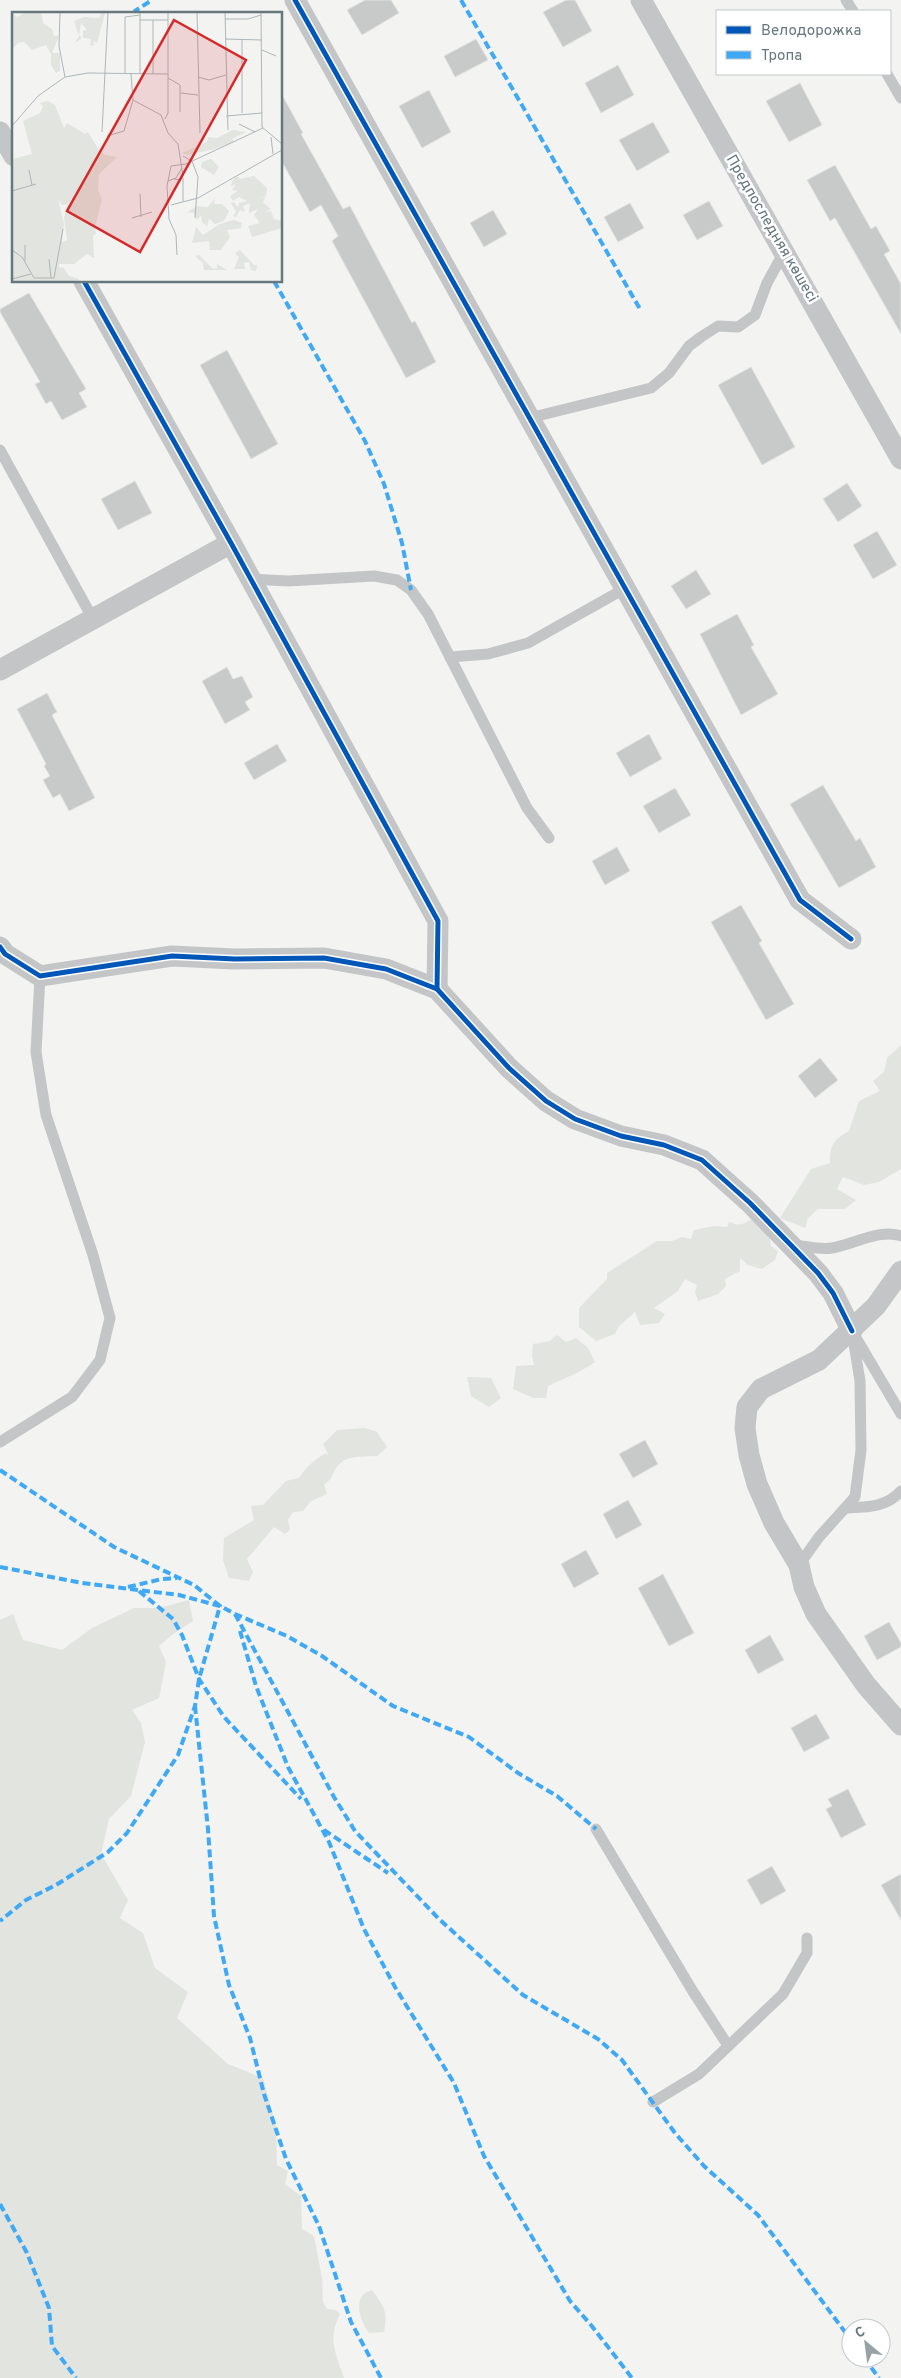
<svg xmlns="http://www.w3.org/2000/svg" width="901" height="2378" viewBox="0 0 901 2378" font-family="Overpass,sans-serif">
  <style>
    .green { fill: #e2e4df }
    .building { fill: #c8caca; stroke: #e2e2e2 }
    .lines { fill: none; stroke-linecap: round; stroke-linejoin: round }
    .service { stroke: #c3c5c6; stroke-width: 11 }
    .minor { stroke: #c3c5c6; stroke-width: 21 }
    .quiet { stroke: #3fa9f5; stroke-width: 4; stroke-dasharray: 8 4; stroke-linecap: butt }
    .cycleway-casing { stroke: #fff; stroke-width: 8 }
    .cycleway { stroke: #0057b8; stroke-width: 5 }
    .labels { text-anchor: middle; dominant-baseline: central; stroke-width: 5; stroke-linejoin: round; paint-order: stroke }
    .street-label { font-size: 15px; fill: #66777e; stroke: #fff }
    .inset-road { fill: none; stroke: #aeb6ba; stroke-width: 1 }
    .view { fill: #d62828; fill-opacity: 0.15; stroke: #d62828; stroke-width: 2.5 }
    .inset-edge { fill: none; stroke: #66777e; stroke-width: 2.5 }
  </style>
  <rect width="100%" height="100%" fill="#f3f3f2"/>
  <g class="green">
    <path d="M 901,1045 L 901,1169 L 879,1182 L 864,1185 L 843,1177 L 837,1189 L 856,1200 L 845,1209 L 818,1209 L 808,1218 L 805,1228 L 780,1218 L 811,1169 L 830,1163 C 830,1145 833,1140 849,1131 L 859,1101 L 880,1091 L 873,1081 L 884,1072 L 887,1058 Z"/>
    <path d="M 751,1219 L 769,1232 L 771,1246 L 778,1251 L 775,1260 L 762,1269 L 748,1265 L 740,1258 L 740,1271 L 725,1279 L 726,1286 L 718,1294 L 698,1301 L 695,1292 L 697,1285 L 685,1279 L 678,1291 L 654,1308 L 665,1314 L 659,1323 L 640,1325 L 635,1312 L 619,1326 L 615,1334 L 596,1341 L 579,1327 L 579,1308 L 607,1279 L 607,1273 L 657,1241 L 672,1241 L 682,1237 L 691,1239 L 694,1230 L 714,1226 L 727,1227 L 729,1222 C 738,1226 744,1225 751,1219 Z"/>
    <path d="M 557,1335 L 566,1342 L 576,1338 L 588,1348 L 595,1362 C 578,1374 566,1377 548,1386 L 546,1398 L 533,1398 L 513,1389 L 516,1366 L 534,1365 L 532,1356 L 533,1344 L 550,1341 Z"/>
    <polygon points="467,1377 491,1378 501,1398 489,1407 471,1396"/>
    <path d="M 365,1428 L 377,1432 L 387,1447 L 377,1456 C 362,1457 346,1454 336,1468 C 331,1476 333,1479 324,1484 L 327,1494 L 311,1501 L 303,1511 L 293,1512 L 288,1520 L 290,1530 L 285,1534 L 274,1527 L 247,1559 L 253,1572 L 249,1581 L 229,1578 L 223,1560 L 224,1538 L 254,1520 L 251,1506 L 263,1505 L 286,1481 L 299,1478 C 306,1467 314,1460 326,1453 L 329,1456 L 323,1444 L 337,1430 Z"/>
    <path d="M 189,1600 L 193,1621 L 172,1635 L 159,1646 L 166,1662 L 159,1698 L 132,1710 L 141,1723 L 145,1742 L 131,1796 L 109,1819 L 101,1854 L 128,1900 L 120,1918 L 143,1933 L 155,1968 L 188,1992 L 177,2018 L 228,2064 L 263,2078 L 276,2125 L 277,2165 L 288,2171 L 285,2184 L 301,2196 L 302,2229 L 314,2236 L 322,2278 L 323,2302 L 327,2309 L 336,2310 L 340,2314 C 327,2340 336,2353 344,2378 L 0,2378 L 0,1620 L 13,1614 L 23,1640 L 62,1650 L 92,1628 L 134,1608 L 159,1608 Z"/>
    <path d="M 372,2290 C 384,2307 388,2311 384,2332 L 369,2333 C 360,2321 351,2295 372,2290 Z"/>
  </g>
  <g class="building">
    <polygon points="365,0 391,0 399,13 362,35 347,10"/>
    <polygon points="566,0 575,0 592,31 563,47 543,12"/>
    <polygon points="476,39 488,60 455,77 444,56"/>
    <polygon points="618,65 634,95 601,113 585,83"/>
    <polygon points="800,83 822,125 789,142 766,101"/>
    <polygon points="429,90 451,132 422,148 399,106"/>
    <polygon points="281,93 303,133 301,134 343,209 350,206 412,323 415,321 436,362 406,378 332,241 338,236 321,205 310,212 281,160"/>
    <polygon points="653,122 670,152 637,171 619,140"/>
    <polygon points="835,165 871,229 876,226 890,251 884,254 901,284 901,334 835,218 830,221 807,180"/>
    <polygon points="709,201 723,226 697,240 683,215"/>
    <polygon points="630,203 644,228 618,242 604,217"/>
    <polygon points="493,210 507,234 484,247 470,223"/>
    <polygon points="29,293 86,389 79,393 87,407 62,420 51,401 46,404 35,384 40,382 0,312 0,309"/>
    <polygon points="227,350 278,444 251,459 200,365"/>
    <polygon points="751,367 795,447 762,465 718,385"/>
    <polygon points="135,481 152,513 118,530 101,499"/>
    <polygon points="847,483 862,506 838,522 823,499"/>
    <polygon points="877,531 897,565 873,579 853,545"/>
    <polygon points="696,570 711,594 686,609 671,586"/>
    <polygon points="737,614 754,645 751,647 778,694 741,715 700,634"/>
    <polygon points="227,667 233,679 242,676 253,697 245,702 250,710 225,724 202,681"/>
    <polygon points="47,693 57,712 52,715 95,798 69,811 60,794 53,798 43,780 50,776 44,766 46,764 17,709"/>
    <polygon points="649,734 662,759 630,777 616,753"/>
    <polygon points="277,744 287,761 254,780 244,763"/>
    <polygon points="823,785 856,841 860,838 876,867 839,888 790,804"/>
    <polygon points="675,788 691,815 659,833 643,806"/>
    <polygon points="617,847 630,871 605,885 592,861"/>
    <polygon points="741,905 762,941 759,943 794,1004 766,1020 711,922"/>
    <polygon points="820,1058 838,1080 815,1098 798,1076"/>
    <polygon points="645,1440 658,1464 633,1478 619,1454"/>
    <polygon points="628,1500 642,1525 616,1539 603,1514"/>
    <polygon points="586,1550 599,1574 574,1588 561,1564"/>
    <polygon points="663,1574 694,1633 669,1646 638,1588"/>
    <polygon points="889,1622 901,1643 901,1647 877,1660 864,1636"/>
    <polygon points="770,1635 784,1660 758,1674 745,1650"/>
    <polygon points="816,1714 830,1738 804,1752 791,1728"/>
    <polygon points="848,1789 866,1825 841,1838 826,1809 832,1806 828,1799"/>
    <polygon points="772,1866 786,1891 761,1905 747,1880"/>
    <polygon points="901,1874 901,1920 881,1885"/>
  </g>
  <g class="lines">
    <g class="service">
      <polyline points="846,0 853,11"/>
      <polyline points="887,74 901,98"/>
      <polyline points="529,418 651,388 669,373 689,346 701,337 718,326 738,327 755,315 767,283 784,252"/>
      <polyline points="0,450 93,619"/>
      <polyline points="251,579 288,581 374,576 397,580 411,590 428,614 527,808 549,838"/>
      <polyline points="450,657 488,654 528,643 624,589"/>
      <path d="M 793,1245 C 805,1246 820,1250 832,1248 C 852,1245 881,1228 901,1236"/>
      <polyline points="855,1336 901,1414"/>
      <polyline points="0,1442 72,1397 100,1360 110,1318 93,1255 46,1115 36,1052 40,976"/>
      <path d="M 845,1508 C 866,1507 886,1508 901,1491"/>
      <polyline points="799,1565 819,1537 855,1497 861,1450 860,1381 852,1331"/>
      <polyline points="596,1829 692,1990 727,2044"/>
      <polyline points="653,2102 699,2074 783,1994 807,1953 807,1938"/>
    </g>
    <g class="minor">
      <polyline points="295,0 800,900 851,939"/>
      <polyline points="641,0 901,459"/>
      <polyline points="0,132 14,156"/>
      <polyline points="84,281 231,543 438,921 437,989"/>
      <polyline points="0,670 231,543"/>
      <polyline points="0,947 5,954 40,976 172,956 235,959 324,958 386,969 437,989 509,1068 546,1101 575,1119 621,1136 664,1145 702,1160 750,1203 818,1273 833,1293 852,1331"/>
      <polyline points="901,1271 876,1306 819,1360 761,1389 747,1407 745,1428 749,1455 757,1484 774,1523 799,1565 804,1587 816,1614 866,1685 901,1725"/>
    </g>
    <g class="quiet">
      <polyline points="461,0 640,309"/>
      <polyline points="135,14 135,11 152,0"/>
      <polyline points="274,281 365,441 384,484 402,543 411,590"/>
      <polyline points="0,1470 114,1547 194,1585 220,1606 235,1614 287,1636 322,1656 393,1706 469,1737 518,1773 557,1796 596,1829"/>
      <polyline points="0,1567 82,1583 179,1595 220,1606 199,1679 195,1706 178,1755 127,1833 108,1852 56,1885 26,1900 0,1921"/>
      <polyline points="128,1587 162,1579 177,1578"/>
      <polyline points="139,1591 173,1619 182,1635 199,1679 224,1717 301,1799"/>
      <polyline points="235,1614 334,1797 355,1831 439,1919 523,1995 598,2039 622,2060 675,2133 704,2166 758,2215 851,2340"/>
      <polyline points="240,1631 256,1686 288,1767 329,1842 364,1929 395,1987 454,2083 484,2156 570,2301 591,2325 632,2378"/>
      <polyline points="195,1706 208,1829 214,1916 229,1985 250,2038 264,2094 286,2159 319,2226 351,2322 381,2378"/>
      <polyline points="324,1830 388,1873"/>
      <polyline points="0,2204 27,2253 49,2308 52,2346 76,2378"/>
      <polyline points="864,2358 879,2378"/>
    </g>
    <defs>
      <g id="cycleway">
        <polyline points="295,0 800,900 851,939"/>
        <polyline points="84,281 231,543 438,921 437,989"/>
        <polyline points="0,947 5,954 40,976 172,956 235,959 324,958 386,969 437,989 509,1068 546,1101 575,1119 621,1136 664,1145 702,1160 750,1203 818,1273 833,1293 852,1331"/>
      </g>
    </defs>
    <use href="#cycleway" class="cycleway-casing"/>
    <use href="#cycleway" class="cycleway"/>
  </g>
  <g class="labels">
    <g class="street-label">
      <text transform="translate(771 229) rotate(60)">Предпоследняя көшесі</text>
    </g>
  </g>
  <g transform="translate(12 12)">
    <rect width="270" height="270" fill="#f3f3f2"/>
    <path d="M 0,0 L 5,5 L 14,0 L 29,0 L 31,11 L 40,17 L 42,24 L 47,24 L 40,41 L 48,41 L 48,59 L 44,61 L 39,53 L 39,42 L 34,33 L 20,38 L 12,30 L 6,31 L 0,37 ZM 90,0 L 93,1 L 85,31 L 81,29 L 82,33 L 78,34 L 79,28 L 78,27 L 71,26 L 71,19 L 75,18 L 69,11 L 67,23 L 70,26 L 63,31 L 67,24 L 62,9 L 72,5 L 87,6 ZM 36,89 L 43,93 L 52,116 L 55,111 L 73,122 L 76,120 L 87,138 L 93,143 L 105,145 L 87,162 L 86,178 L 90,187 L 83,215 L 84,222 L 81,224 L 82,246 L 75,242 L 62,252 L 47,252 L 47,256 L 51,255 L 57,264 L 67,267 L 65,269 L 0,270 L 0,147 L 20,142 L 11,109 L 28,101 L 31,94 L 28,91 ZM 46,187 L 50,193 L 56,192 L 52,205 L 55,228 L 50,230 L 52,212 ZM 221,118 L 234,120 L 220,127 L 222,130 L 203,137 L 176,143 L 170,141 L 195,130 L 196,125 L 205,126 ZM 199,147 L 207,155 L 202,163 L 189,155 L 190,150 ZM 225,164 L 228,167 L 242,164 L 255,176 L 254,184 L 246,187 L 253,185 L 251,191 L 259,197 L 253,200 L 259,199 L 262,207 L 270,209 L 270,216 L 240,225 L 236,214 L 248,211 L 242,203 L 246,197 L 237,201 L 238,191 L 231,194 L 233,200 L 228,198 L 224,205 L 221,204 L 224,200 L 219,191 L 222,190 L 226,195 L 227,191 L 235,189 L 227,185 L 221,189 L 218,184 L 226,179 L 220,178 L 224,172 L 219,174 L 220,169 ZM 203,186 L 202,192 L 210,192 L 217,199 L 212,209 L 203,212 L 197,207 L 195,214 L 190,210 L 189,203 L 185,208 L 182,201 L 176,200 L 184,194 L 196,195 ZM 222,208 L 230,211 L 229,216 L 215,218 L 218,225 L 209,238 L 198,238 L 197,229 L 180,231 L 184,215 L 191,223 L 208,212 ZM 228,238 L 242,253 L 245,253 L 244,259 L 239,258 L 237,250 L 232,251 L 233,257 L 222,257 L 227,245 L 223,241 ZM 187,243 L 201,257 L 205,256 L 205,252 L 215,258 L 192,258 L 191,251 L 183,244 Z" fill="#e2e4df" fill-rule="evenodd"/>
    <path class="inset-road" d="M 48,0 L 47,34 L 53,65M 128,0 L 128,62M 185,0 L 188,121M 213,0 L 216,118M 249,0 L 250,115 L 270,132M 213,7 L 236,7 L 249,3M 128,8 L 156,8M 141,8 L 141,62M 213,27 L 250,28M 230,28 L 230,101M 250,38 L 264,44M 113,61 L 113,5 L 128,3M 119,62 L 121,88 L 149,103 L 156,121 L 166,132 L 171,164 L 169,168 L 162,167M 186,65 L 197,68 L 214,63M 156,66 L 168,73 L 168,100M 169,81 L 186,83M 214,104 L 250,101M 153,107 L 156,101 L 156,0M 227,112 L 243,120M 0,114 L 26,84 L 53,65 L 76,61 L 156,62M 90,120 L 96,0M 95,124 L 112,119 L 121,88M 259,125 L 261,142M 171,144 L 180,149 L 186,165 L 183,206M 17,158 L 20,173M 171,166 L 171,189M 156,169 L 164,166 L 170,156M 0,179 L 24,172M 128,182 L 129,205M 159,193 L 186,186 L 270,138M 120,206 L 140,200M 0,238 L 10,245 L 22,266 L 42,266 L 51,217M 165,243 L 164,223 L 157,207 L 155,174 L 159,154 L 174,152 L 251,116M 37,247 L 39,266M 13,249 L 13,233M 0,267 L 19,262"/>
    <path class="view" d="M 162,8 L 234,48 L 128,240 L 55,199 Z"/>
    <rect width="270" height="270" class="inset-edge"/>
  </g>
  <rect x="716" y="10" width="175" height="65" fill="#ffffff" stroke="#c2c9cb"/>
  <rect x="726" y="26" width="25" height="8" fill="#0057b8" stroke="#c2c9cb"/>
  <text x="761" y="35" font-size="15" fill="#66777e">Велодорожка</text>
  <rect x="726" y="51" width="25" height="8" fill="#3fa9f5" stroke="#c2c9cb"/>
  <text x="761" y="60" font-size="15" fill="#66777e">Тропа</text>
  <g transform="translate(866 2343) rotate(331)"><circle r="24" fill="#ffffff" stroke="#c2c9cb"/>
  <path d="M0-4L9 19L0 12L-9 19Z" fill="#97a2a7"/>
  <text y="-8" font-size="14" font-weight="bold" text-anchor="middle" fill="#66777e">С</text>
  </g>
</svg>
